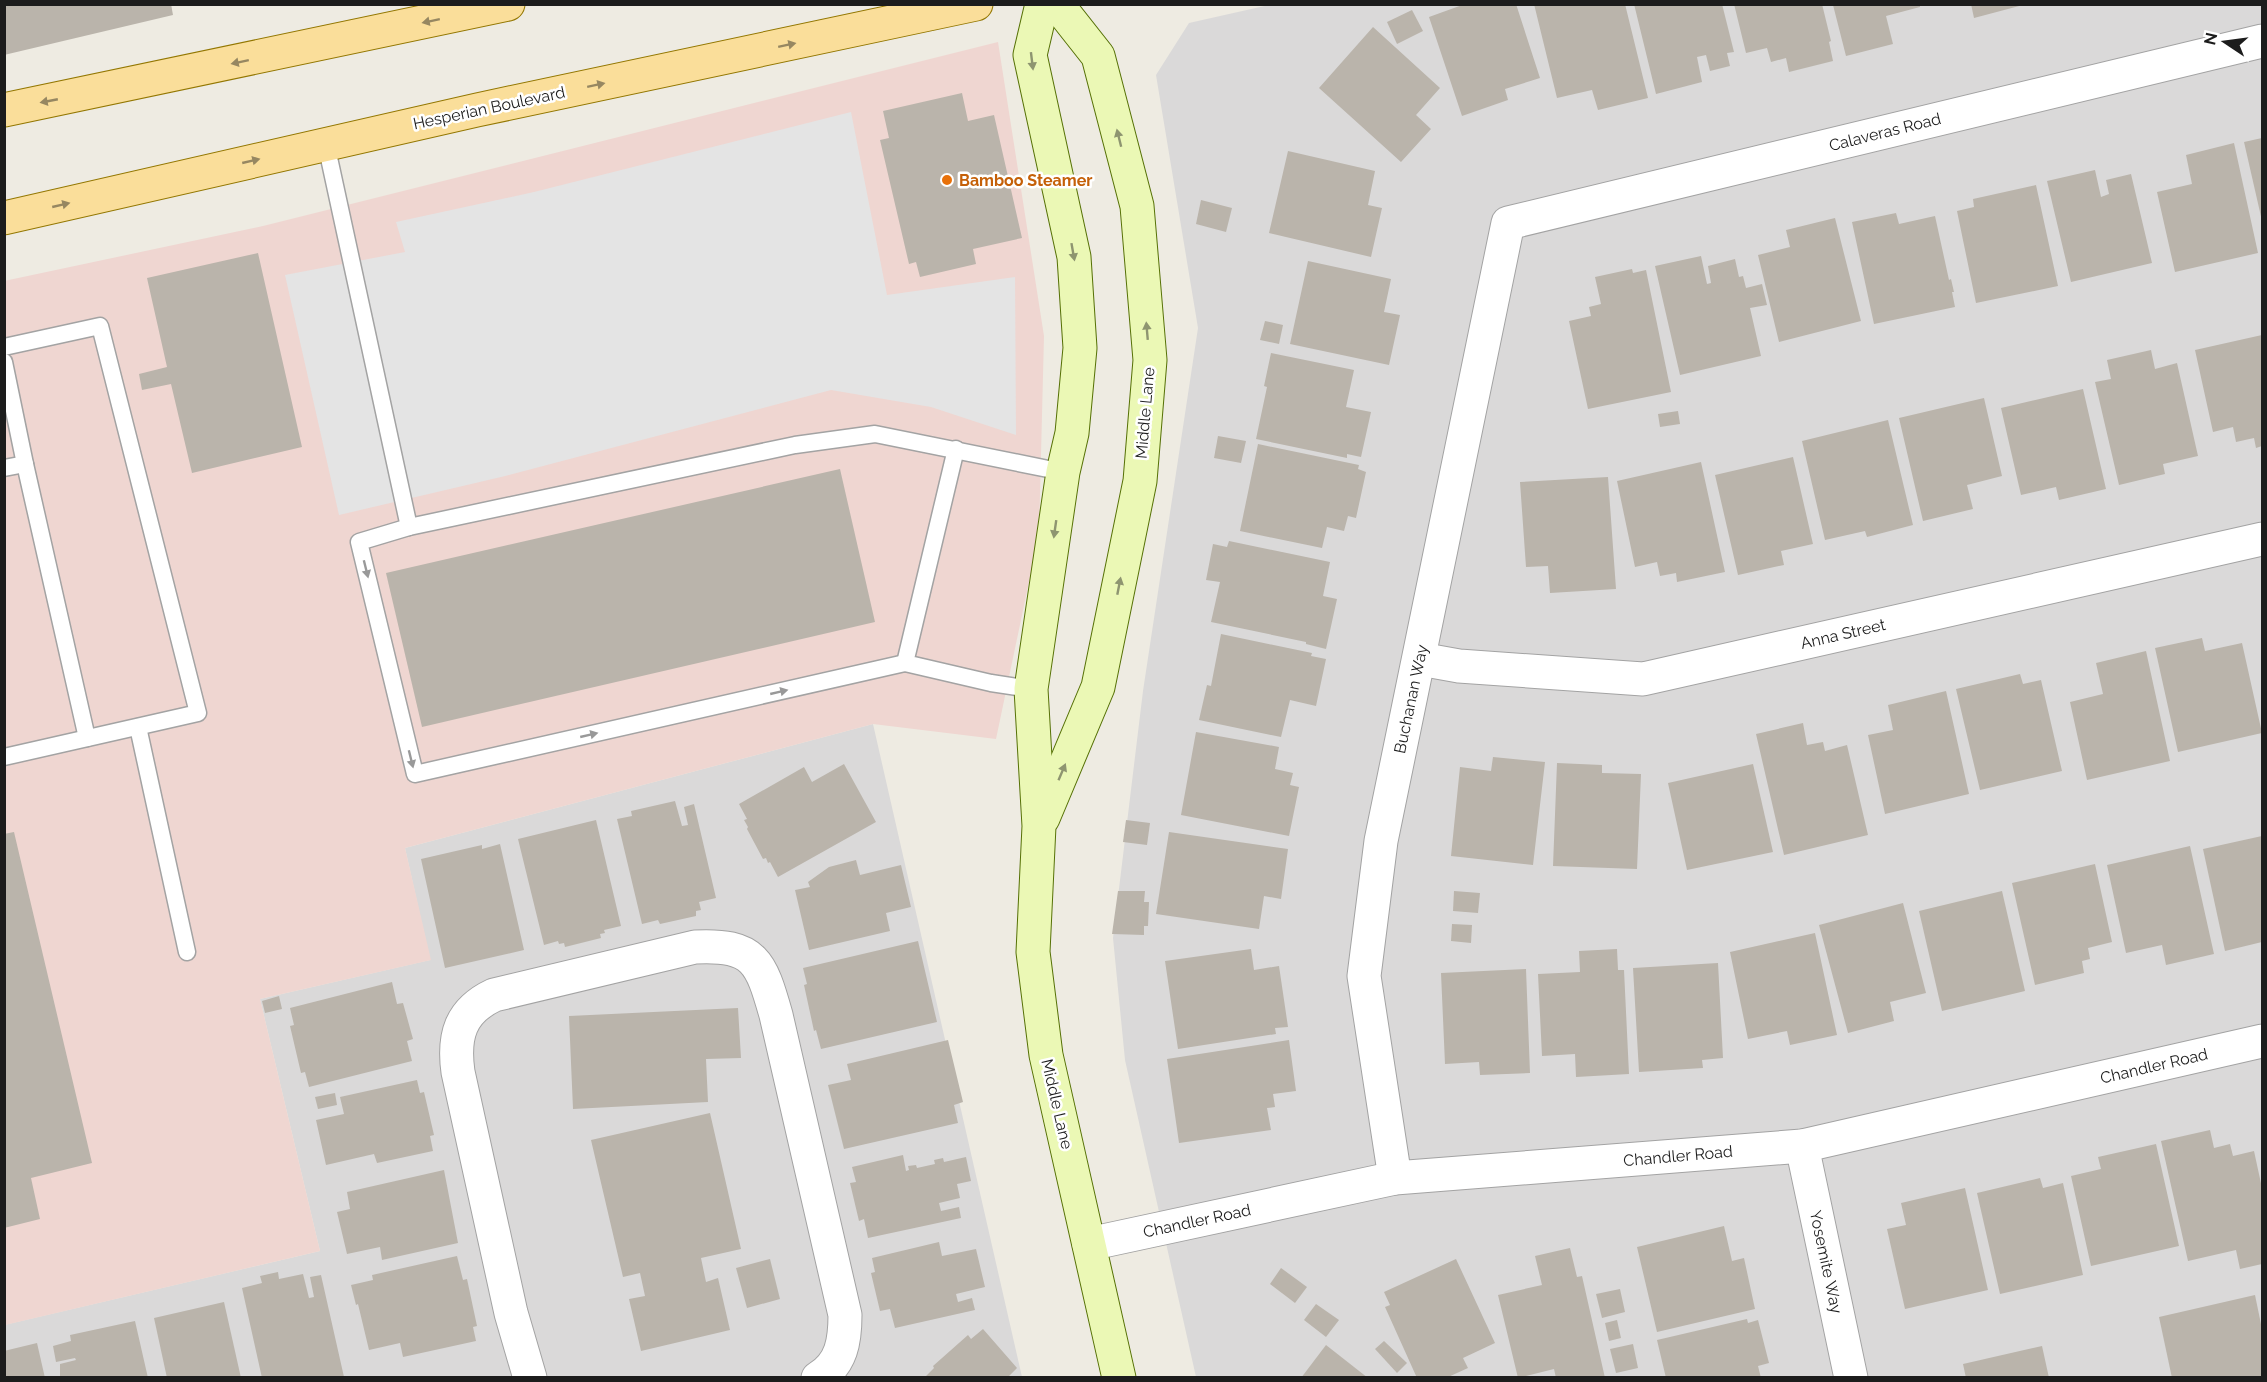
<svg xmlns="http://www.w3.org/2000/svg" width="2267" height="1382" viewBox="0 0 2267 1382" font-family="Raleway,sans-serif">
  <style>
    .residential { fill: #dad9d9 }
    .commercial { fill: #efd6d1 }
    .parking { fill: #e4e4e4 }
    .building { fill: #bab4ab }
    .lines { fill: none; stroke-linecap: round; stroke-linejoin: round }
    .lane-casing { stroke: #a3a3a3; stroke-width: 19 }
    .street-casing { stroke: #a3a3a3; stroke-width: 35 }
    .secondary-casing { stroke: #567106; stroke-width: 35 }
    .primary-casing { stroke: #937702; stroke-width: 35 }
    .lane { stroke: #fff; stroke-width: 16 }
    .street { stroke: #fff; stroke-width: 33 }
    .secondary { stroke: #ebf8b5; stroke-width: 33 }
    .primary { stroke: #fade9a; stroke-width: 33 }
    .oneway { fill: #968761 }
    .oneway2 { fill: #8e9570 }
    .oneway3 { fill: #999 }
    .food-dot { fill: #e8710a; stroke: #fff; stroke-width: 2 }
    .labels { text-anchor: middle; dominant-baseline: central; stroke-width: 5; stroke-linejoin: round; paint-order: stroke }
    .street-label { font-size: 16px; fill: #1c1c1c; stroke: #fff }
    .food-label { font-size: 16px; font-weight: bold; fill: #c56008; stroke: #fff; text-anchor: start }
  </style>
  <rect width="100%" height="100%" fill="#eeebe2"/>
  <g class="residential">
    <polygon points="1269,5 2262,5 2262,1377 1196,1377 1125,1060 1113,938 1143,691 1198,328 1156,75 1189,23"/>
    <polygon points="873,724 1022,1377 5,1377 4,1325 320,1251 260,999 430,960 405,848"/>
  </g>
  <polygon class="commercial" points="998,42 1044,336 1039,534 996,739 873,724 405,848 431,960 260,999 320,1251 5,1325 4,281 263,226"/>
  <polygon class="parking" points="851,112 887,295 1015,277 1016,435 931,407 831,390 501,477 339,515 285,275 405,252 396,222 534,192"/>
  <g class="building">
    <polygon points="4,4 171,4 173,15 4,55"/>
    <polygon points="1465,4 1516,4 1540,78 1505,89 1508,100 1462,116 1429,17"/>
    <polygon points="1534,4 1625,4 1648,98 1598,110 1592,90 1557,98"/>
    <polygon points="1634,4 1722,4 1734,52 1727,53 1730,66 1710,71 1706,55 1697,57 1702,82 1656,94"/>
    <polygon points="1734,4 1822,4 1831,41 1829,42 1833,61 1789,72 1786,58 1771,62 1767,48 1746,53"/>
    <polygon points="1971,4 2023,4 2023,5 1974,18"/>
    <polygon points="1833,5 1920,5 1920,7 1886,16 1893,44 1846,56"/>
    <polygon points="1412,10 1423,31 1397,44 1387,22"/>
    <polygon points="1373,27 1440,88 1416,115 1431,129 1401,162 1319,88"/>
    <polygon points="962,93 968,121 994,115 1022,238 973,249 976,264 920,277 916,262 909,264 880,140 889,138 883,111"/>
    <polygon points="2262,138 2262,221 2244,142"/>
    <polygon points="2234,143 2258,253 2175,272 2157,192 2192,184 2186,155"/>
    <polygon points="1288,151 1375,171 1368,205 1382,208 1371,257 1269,233"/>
    <polygon points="2095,170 2101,197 2109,194 2106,180 2131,174 2152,263 2071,282 2047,181"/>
    <polygon points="2036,185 2058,286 1976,303 1957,211 1974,207 1973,199"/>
    <polygon points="1201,200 1232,208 1226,232 1196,224"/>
    <polygon points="1896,213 1899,224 1935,216 1949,280 1951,279 1954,292 1952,292 1955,307 1874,324 1852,222"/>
    <polygon points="1835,218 1861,321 1779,342 1758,255 1790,247 1786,230"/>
    <polygon points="258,253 302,447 192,473 171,384 142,390 139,374 167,367 147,278"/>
    <polygon points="1701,256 1707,284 1711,283 1708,266 1735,259 1739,277 1743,276 1746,288 1762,284 1767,305 1750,308 1761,356 1680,375 1655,266"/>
    <polygon points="1308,261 1391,279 1384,312 1400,315 1389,365 1290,344"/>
    <polygon points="1632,269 1633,273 1646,270 1671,392 1588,409 1569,321 1591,316 1589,307 1601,304 1595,277"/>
    <polygon points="1265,321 1283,325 1279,344 1260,340"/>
    <polygon points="2262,335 2262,446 2256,448 2254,438 2236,442 2233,427 2213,432 2195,350"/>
    <polygon points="2151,350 2155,369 2177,363 2198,456 2163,464 2165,474 2119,485 2095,382 2111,379 2107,360"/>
    <polygon points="1271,353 1354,370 1346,407 1371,412 1361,457 1347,454 1347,458 1256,439 1267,387 1264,386"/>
    <polygon points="2083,389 2106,489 2059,500 2056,487 2021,495 2001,408"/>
    <polygon points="1984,398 2002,476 1967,485 1973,509 1923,521 1899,418"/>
    <polygon points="1678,411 1680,424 1660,427 1658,414"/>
    <polygon points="1888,420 1913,525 1867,537 1865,531 1825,540 1802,441"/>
    <polygon points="1218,436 1246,441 1241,463 1214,458"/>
    <polygon points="1258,444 1359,465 1358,469 1366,472 1356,518 1348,516 1344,531 1327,527 1322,548 1240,531"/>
    <polygon points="1793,457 1813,544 1781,551 1784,565 1738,575 1715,475"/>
    <polygon points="1701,462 1725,572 1677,582 1676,573 1660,576 1657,562 1635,567 1617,481"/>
    <polygon points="840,469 875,622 422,727 386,573"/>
    <polygon points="1608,477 1616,589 1550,593 1548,566 1526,567 1520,482"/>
    <polygon points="1229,541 1330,562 1323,596 1337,599 1326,649 1306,644 1306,642 1211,622 1220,582 1206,580 1213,544 1227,547"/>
    <polygon points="1221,634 1312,653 1311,656 1326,659 1316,706 1290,700 1281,737 1199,720 1207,685 1211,686"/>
    <polygon points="2202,638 2205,651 2242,643 2262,733 2178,752 2155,648"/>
    <polygon points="2146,651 2170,761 2087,780 2070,702 2103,694 2096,663"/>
    <polygon points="2020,674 2023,684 2041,680 2062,771 1980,790 1956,689"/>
    <polygon points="1946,691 1969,794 1885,814 1868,735 1893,730 1888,705"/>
    <polygon points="1803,723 1807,745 1823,742 1825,751 1847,745 1868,835 1784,855 1756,734"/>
    <polygon points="1196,732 1279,747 1275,769 1293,773 1290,785 1299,787 1289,836 1181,815"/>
    <polygon points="1493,757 1545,762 1533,865 1451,856 1460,767 1491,771"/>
    <polygon points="1557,763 1602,765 1602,773 1641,774 1637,869 1553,866"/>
    <polygon points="844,764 876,822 778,877 770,862 768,863 766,858 763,859 747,829 748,827 744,820 747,819 739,804 804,767 812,782"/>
    <polygon points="1753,764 1773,852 1687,870 1668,783"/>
    <polygon points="675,801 682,826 688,825 684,807 694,804 716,898 699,902 701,910 696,911 696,916 660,924 658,920 642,924 617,819 632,816 631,811"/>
    <polygon points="596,820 621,926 604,930 605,933 600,934 601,938 565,947 564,943 559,944 558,941 544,945 518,839"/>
    <polygon points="1126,820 1150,823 1147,845 1123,842"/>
    <polygon points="14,832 92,1163 31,1178 40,1219 4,1228 4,834"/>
    <polygon points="1169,832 1288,849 1281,899 1264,896 1259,929 1156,914"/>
    <polygon points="2262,836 2262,942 2225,951 2203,849"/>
    <polygon points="500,844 524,950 445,968 421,859 482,845 482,849"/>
    <polygon points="2190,846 2214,954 2166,965 2162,945 2126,953 2107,865"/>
    <polygon points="856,860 860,875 901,865 911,907 886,913 890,931 809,950 795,890 810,887 808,882 829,867"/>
    <polygon points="2095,864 2112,942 2088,948 2090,959 2082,961 2084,973 2035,985 2012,883"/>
    <polygon points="1118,891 1145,891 1144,902 1149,902 1148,926 1144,926 1144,935 1112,934"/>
    <polygon points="1454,891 1480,893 1478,913 1453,911"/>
    <polygon points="2002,891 2025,991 1942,1011 1919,911"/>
    <polygon points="1903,903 1926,993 1890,1002 1894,1021 1848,1033 1819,925"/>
    <polygon points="1452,924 1472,925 1471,943 1451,941"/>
    <polygon points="1815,933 1837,1035 1790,1045 1787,1031 1748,1039 1730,952"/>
    <polygon points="918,941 937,1022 821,1049 816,1030 814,1031 804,985 807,984 803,968"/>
    <polygon points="1251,949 1254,970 1279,966 1288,1027 1275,1028 1276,1034 1178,1049 1165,961"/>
    <polygon points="1617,949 1618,970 1624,970 1629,1074 1576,1077 1575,1054 1542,1056 1538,974 1580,972 1579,951"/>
    <polygon points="1718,963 1723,1058 1702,1060 1703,1068 1639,1072 1633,968"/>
    <polygon points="1526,969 1530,1073 1480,1075 1479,1062 1445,1064 1441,973"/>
    <polygon points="392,982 397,1004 403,1003 413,1039 407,1041 412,1061 309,1087 305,1072 301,1073 290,1026 294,1025 290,1008"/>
    <polygon points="279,996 282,1009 265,1013 262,1001"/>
    <polygon points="738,1008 741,1058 706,1059 708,1102 573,1109 569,1016"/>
    <polygon points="948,1040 963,1102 954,1105 958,1123 844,1149 828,1085 851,1080 847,1064"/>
    <polygon points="1289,1040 1296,1091 1273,1094 1275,1107 1267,1108 1271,1130 1179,1143 1167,1059"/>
    <polygon points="417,1080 420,1093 424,1092 434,1135 430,1136 433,1151 377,1163 374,1154 326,1165 316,1120 344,1114 340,1097"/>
    <polygon points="335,1093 337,1105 318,1109 315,1097"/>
    <polygon points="710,1113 741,1249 701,1258 706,1282 718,1278 730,1330 641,1351 629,1299 645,1296 640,1273 623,1277 591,1140"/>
    <polygon points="2210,1130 2214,1148 2230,1144 2233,1156 2254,1151 2262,1188 2262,1264 2240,1269 2236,1250 2188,1261 2161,1141"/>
    <polygon points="2156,1144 2179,1246 2091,1266 2071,1176 2101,1169 2098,1157"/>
    <polygon points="903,1155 906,1171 909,1170 908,1166 916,1165 917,1168 935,1164 934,1160 943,1158 944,1162 966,1157 971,1181 957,1184 960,1198 939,1203 941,1211 959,1207 961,1218 868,1238 864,1219 859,1221 850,1183 856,1182 852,1167"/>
    <polygon points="444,1170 458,1243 382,1260 380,1247 347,1254 337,1212 350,1209 347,1192"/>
    <polygon points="2040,1178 2043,1188 2063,1183 2083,1275 2000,1294 1977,1193"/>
    <polygon points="1965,1188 1988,1290 1905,1309 1887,1229 1906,1225 1901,1203"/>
    <polygon points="1724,1226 1732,1261 1744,1258 1755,1309 1657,1332 1637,1247"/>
    <polygon points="939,1242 942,1256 976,1249 985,1287 956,1294 958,1302 972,1298 975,1310 895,1328 890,1309 880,1311 871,1273 875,1272 872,1258"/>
    <polygon points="1570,1248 1577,1277 1582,1276 1605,1378 1556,1378 1554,1369 1518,1378 1498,1295 1542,1285 1535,1256"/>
    <polygon points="457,1256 463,1280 467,1279 477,1326 473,1327 476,1341 403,1357 400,1343 369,1350 358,1304 356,1305 351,1285 373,1280 372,1275"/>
    <polygon points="770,1259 780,1299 747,1308 736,1268"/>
    <polygon points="1456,1259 1495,1343 1463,1358 1468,1368 1446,1378 1417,1378 1385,1307 1390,1305 1384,1292"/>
    <polygon points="1281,1268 1307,1287 1295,1303 1270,1284"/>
    <polygon points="278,1272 279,1279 303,1274 309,1298 314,1297 310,1277 321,1275 344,1377 262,1378 242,1288 262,1283 260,1276"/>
    <polygon points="1620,1289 1625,1312 1602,1318 1596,1294"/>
    <polygon points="2255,1295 2262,1329 2262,1378 2172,1378 2159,1317"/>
    <polygon points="224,1302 241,1378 167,1378 154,1318"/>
    <polygon points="1316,1304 1339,1320 1326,1337 1304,1320"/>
    <polygon points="1747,1319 1748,1323 1758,1320 1769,1363 1758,1366 1761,1378 1666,1378 1657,1340"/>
    <polygon points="1617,1320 1621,1338 1609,1341 1605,1323"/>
    <polygon points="135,1321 148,1378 60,1378 60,1364 76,1360 75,1358 56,1362 53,1346 71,1341 70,1335"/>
    <polygon points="983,1329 1017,1368 1007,1378 924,1378 934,1368 933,1366 968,1335 971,1339"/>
    <polygon points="1384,1341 1407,1363 1397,1373 1375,1349"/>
    <polygon points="37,1343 45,1378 4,1378 4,1351"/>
    <polygon points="1633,1344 1638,1368 1616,1373 1610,1349"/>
    <polygon points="1326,1345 1368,1378 1301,1378"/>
    <polygon points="2042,1346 2049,1378 1966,1378 1963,1364"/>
  </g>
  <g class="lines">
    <defs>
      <g id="lane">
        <polyline points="326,144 409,527 795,445 875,434 1063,472"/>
        <polyline points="4,347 100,326 198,713 4,757"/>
        <polyline points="4,362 25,464 87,738"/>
        <polyline points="956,449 905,663 991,683 1031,689"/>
        <polyline points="4,468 25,464"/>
        <polyline points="409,527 359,542 415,774 905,663"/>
        <polyline points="138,727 187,952"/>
      </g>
      <g id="street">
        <polyline points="1420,659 1459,666 1643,679 2262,539"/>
        <polyline points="1802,1146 1851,1378"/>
        <polyline points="1395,1178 1364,976 1381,841 1508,223 2262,41"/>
        <polyline points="1089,1244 1395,1178 1802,1146 2262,1041"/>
        <path d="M 530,1378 L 511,1313 L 458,1072 C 453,1036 460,1011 494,995 L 695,947 C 755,944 761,962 776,1015 L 845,1315 C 845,1340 842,1364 818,1378"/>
      </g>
      <g id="secondary">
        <polyline points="1042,4 1030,55 1074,257 1080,348 1072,433 1063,472 1031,689 1039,826 1033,952 1046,1055 1119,1378"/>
        <polyline points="1043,818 1098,687 1140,481 1150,360 1137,206 1098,56 1057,4"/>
      </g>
      <g id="primary">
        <polyline points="4,110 508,4"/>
        <polyline points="4,218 477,110 976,4"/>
      </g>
    </defs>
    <use href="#lane" class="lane-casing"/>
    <use href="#street" class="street-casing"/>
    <use href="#secondary" class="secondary-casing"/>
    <use href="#primary" class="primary-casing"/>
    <use href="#lane" class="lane"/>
    <use href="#street" class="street"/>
    <use href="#secondary" class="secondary"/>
    <use href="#primary" class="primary"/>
  </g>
  <defs><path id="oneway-solid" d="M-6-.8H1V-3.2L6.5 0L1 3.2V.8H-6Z" transform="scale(1.5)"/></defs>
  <g class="oneway">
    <use href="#oneway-solid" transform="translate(431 21) rotate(168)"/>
    <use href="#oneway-solid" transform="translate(787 45) rotate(-12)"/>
    <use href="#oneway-solid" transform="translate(240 62) rotate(168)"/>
    <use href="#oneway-solid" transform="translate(596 85) rotate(-12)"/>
    <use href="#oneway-solid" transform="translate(49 101) rotate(169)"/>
    <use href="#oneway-solid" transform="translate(251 161) rotate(-13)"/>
    <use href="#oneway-solid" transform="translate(61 205) rotate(-13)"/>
  </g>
  <g class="oneway2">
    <use href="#oneway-solid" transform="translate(1032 61) rotate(83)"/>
    <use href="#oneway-solid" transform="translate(1119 138) rotate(-104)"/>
    <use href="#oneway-solid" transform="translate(1073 252) rotate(80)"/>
    <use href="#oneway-solid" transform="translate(1147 331) rotate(-95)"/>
    <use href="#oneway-solid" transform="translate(1055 529) rotate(98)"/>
    <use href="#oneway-solid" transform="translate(1119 586) rotate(-79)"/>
    <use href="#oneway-solid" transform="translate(1062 772) rotate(-67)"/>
  </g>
  <g class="oneway3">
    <use href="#oneway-solid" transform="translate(366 569) rotate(76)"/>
    <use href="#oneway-solid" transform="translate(779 692) rotate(-13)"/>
    <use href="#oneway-solid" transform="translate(589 735) rotate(-13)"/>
    <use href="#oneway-solid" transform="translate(411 759) rotate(76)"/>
  </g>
  <circle class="food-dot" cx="947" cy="180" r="6"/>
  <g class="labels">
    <g class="street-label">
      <text transform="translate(489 108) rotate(-12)">Hesperian Boulevard</text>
      <text transform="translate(1885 132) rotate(-14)">Calaveras Road</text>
      <text transform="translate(1145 413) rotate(-85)">Middle Lane</text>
      <text transform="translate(1843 634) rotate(-13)">Anna Street</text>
      <text transform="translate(1411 699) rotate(-78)">Buchanan Way</text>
      <text transform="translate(2154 1066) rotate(-13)">Chandler Road</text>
      <text transform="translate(1057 1104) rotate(77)">Middle Lane</text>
      <text transform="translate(1678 1156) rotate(-5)">Chandler Road</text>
      <text transform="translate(1197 1221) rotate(-12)">Chandler Road</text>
      <text transform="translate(1826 1262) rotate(78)">Yosemite Way</text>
    </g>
    <g class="food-label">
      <text x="959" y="180">Bamboo Steamer</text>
    </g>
  </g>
  <rect width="2267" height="1382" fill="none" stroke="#1c1c1c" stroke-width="12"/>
  <g transform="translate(2225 42) rotate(283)" stroke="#ffffff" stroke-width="4.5" paint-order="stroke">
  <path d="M0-4.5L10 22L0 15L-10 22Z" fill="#1c1c1c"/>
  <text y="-9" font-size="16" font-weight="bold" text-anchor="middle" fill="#1c1c1c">N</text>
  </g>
</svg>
